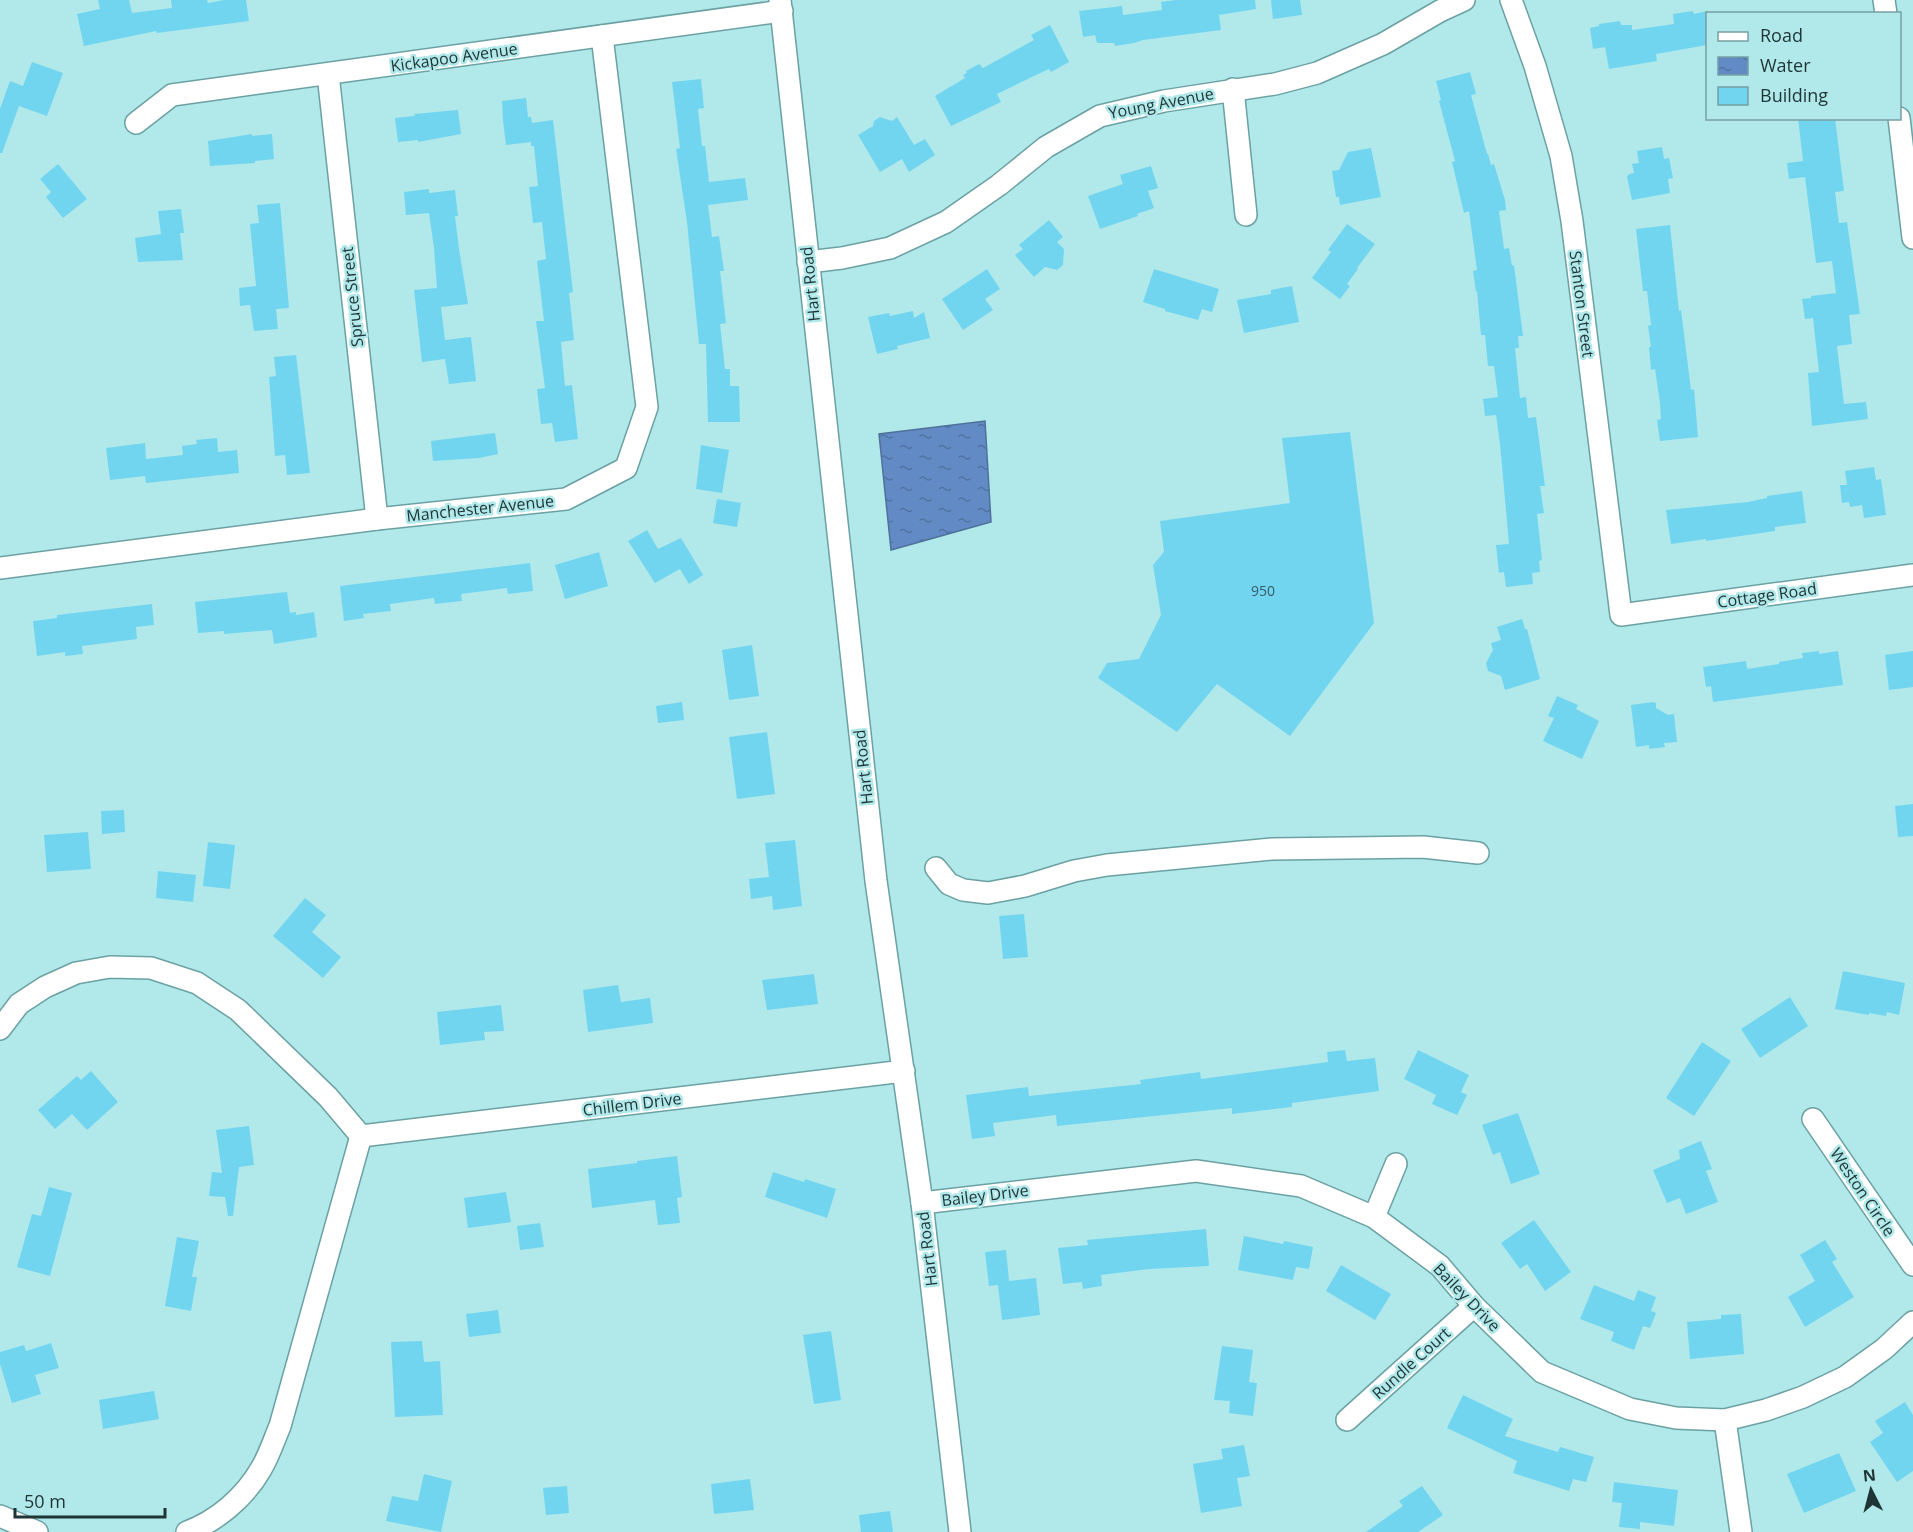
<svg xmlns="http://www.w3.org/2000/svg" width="1913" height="1532" viewBox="0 0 1913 1532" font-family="'Open Sans',sans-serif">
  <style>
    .water { fill: url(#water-ripples); stroke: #4e719a; stroke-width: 1.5 }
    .building { fill: #72d5f0 }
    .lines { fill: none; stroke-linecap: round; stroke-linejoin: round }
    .minor-casing { stroke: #6ba1a2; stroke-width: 24 }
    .minor { stroke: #fff; stroke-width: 21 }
    .labels { text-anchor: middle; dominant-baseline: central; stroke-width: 5; stroke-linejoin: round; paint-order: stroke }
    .number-label { font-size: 14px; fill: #335c64 }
    .street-label { font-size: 16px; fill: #1e3435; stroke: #b1e8ea }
  </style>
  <defs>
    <pattern id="water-ripples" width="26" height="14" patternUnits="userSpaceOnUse" patternTransform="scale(1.5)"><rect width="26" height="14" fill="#628bc5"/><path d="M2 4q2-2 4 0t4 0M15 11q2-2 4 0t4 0" fill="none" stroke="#5072a1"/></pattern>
  </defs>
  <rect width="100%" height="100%" fill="#b1e8ea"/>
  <polygon class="water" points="985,421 991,522 891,550 879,434"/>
  <g class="building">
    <polygon points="98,0 129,0 132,13 172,8 171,0 207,0 208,3 224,0 246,0 249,21 157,33 156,31 84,46 77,14 100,9"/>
    <polygon points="1175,0 1255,0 1256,9 1219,15 1221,30 1143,40 1134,43 1115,46 1114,43 1097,43 1095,35 1083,37 1079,11 1122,6 1123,15 1162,10 1161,2"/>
    <polygon points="1271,0 1300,0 1302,15 1273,19"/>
    <polygon points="1693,11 1694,14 1707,11 1707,45 1656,54 1657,61 1609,69 1605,47 1593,49 1590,28 1599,26 1599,24 1620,21 1621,25 1632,25 1632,30 1674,24 1673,14"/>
    <polygon points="1050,25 1069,62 1051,72 1049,69 1032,77 997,94 1001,102 951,126 935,96 965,78 963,75 967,73 966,71 979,64 983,68 1034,40 1031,35"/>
    <polygon points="32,62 63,73 47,116 19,106 2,153 0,153 0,109 10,81 23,86"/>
    <polygon points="1470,72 1476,94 1471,95 1487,154 1488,154 1491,165 1494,164 1505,200 1506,210 1499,211 1504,249 1509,248 1512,266 1514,265 1523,336 1518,336 1519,348 1515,348 1520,398 1526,397 1528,418 1536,417 1545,486 1540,486 1544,513 1537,514 1542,560 1539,561 1540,572 1532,573 1533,584 1506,587 1504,572 1499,573 1496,545 1509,544 1500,444 1496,415 1485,416 1483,399 1498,397 1494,366 1488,366 1485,335 1481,335 1477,291 1476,292 1473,271 1477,270 1469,211 1464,213 1452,162 1455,161 1439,101 1441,100 1436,81"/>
    <polygon points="701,79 704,108 698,109 702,146 705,146 709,182 745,178 748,200 708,205 712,237 719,236 724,271 720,271 726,323 720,324 725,369 730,369 730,386 739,386 740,422 708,422 706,344 699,344 687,222 676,149 680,148 672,82"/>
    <polygon points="526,98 528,117 531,117 532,123 553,120 573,292 569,293 574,340 561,342 565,386 572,385 578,439 555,442 552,423 541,424 537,389 545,388 536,321 544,321 537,261 546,259 542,222 533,223 529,187 538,186 534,146 531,146 531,142 506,145 503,120 502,101"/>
    <polygon points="458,110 461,134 418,142 418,140 398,142 395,118 415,116 414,114"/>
    <polygon points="880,117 892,121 897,117 914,145 925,139 935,155 909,172 902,159 880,172 858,135 873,126 874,121"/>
    <polygon points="1798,118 1835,118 1844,191 1835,192 1839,223 1847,222 1860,314 1849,315 1852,344 1837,346 1844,404 1866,402 1868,419 1812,426 1808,373 1819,372 1813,318 1805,319 1802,299 1811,298 1811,296 1836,293 1832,261 1816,263 1805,177 1789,179 1787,163 1803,161"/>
    <polygon points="252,134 252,136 272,134 274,159 255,161 255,163 210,166 208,141"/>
    <polygon points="1662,147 1664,159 1669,158 1673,178 1668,179 1670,193 1632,200 1627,177 1629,174 1634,173 1632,164 1639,163 1637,151"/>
    <polygon points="1371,148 1381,197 1340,205 1339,197 1336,197 1332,171 1339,170 1348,152"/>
    <polygon points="58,164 87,199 63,218 46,197 51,192 40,179"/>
    <polygon points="1151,166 1158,188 1148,191 1154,208 1137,214 1138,216 1100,229 1088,196 1123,184 1120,175"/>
    <polygon points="429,189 429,193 455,190 458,216 455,216 459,249 468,304 441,307 445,340 471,337 476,381 449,384 445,359 422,362 414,290 437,288 434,248 429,213 406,215 404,192"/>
    <polygon points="280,203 289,308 276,309 278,329 254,331 250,305 240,306 239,288 256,286 250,224 259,223 257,205"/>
    <polygon points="181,209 184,233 180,233 183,260 138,262 135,238 161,234 158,211"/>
    <polygon points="1049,220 1063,237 1057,242 1064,249 1063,265 1057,270 1045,267 1034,277 1015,255 1023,249 1019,245"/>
    <polygon points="1347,224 1375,244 1357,268 1358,269 1347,284 1350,286 1340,299 1312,278 1331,252 1328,250"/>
    <polygon points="1670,225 1679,311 1681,310 1691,390 1694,389 1698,437 1660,441 1657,420 1661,419 1660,403 1655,369 1651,370 1649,347 1651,347 1648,326 1651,325 1647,291 1643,291 1636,229"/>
    <polygon points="987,269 1000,289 985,299 993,310 963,330 942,299"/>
    <polygon points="1154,269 1219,289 1212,312 1202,309 1198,320 1165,311 1165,309 1143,302"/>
    <polygon points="1292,286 1299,322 1244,333 1237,300 1271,294 1271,290"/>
    <polygon points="913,311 914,318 924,312 930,338 897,346 898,349 877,354 868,317 889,313 890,316"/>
    <polygon points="296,355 310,473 287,475 285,455 275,456 269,377 276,376 274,357"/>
    <polygon points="1350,432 1374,623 1290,736 1217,684 1177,732 1098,678 1107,663 1139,659 1161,615 1153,565 1164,552 1160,521 1290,503 1282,438"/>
    <polygon points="495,433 498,454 479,458 433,461 431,441"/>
    <polygon points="217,438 218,452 237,450 239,473 146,483 145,476 110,480 106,448 145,443 146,459 183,455 182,446 197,444 196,440"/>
    <polygon points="701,445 729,450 722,493 696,489"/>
    <polygon points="1874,467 1876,480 1881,479 1886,515 1864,518 1862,505 1850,507 1849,502 1842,503 1840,485 1847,485 1845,471"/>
    <polygon points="1802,491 1806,523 1775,527 1775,531 1706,541 1706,539 1671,544 1666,510 1748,502 1767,498 1767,496"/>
    <polygon points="717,499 741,503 737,527 713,523"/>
    <polygon points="647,530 658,549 681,538 703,575 689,584 680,569 655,583 628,541"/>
    <polygon points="599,552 608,586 565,599 555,565"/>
    <polygon points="530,563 533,591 508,594 507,588 461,594 462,601 435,604 434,598 390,604 391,611 363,614 364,618 344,621 340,586"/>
    <polygon points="287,592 290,613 296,612 296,615 314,612 317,637 274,644 272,630 224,634 224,631 198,633 195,602"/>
    <polygon points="152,604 154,625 136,627 137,639 82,646 83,654 65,656 65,652 37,656 33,621 57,618 57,615"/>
    <polygon points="1522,619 1525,629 1527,629 1540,679 1505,690 1501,676 1488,671 1486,663 1493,650 1491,643 1501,640 1497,627"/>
    <polygon points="752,645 759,696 729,700 722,650"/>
    <polygon points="1819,651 1819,654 1838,651 1843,685 1713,702 1711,686 1706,687 1703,667 1746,661 1747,669 1779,664 1779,662 1803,658 1802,653"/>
    <polygon points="1913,651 1913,687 1889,690 1885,655"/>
    <polygon points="1557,696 1578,705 1576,709 1599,721 1582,759 1543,741 1554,718 1548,716"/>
    <polygon points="682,702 684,720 658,723 656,706"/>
    <polygon points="1653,702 1656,703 1656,708 1668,715 1674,714 1677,742 1664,743 1665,747 1649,749 1649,745 1636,747 1631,705"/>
    <polygon points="767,732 775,794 737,799 729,737"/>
    <polygon points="1913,804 1913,836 1898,837 1895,806"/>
    <polygon points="124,810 125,832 102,834 101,811"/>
    <polygon points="88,832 91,869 47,872 44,835"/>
    <polygon points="795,840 802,906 773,910 772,896 751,899 749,879 769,877 765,843"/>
    <polygon points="208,842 235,845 230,889 203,886"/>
    <polygon points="158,871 196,875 193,902 156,898"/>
    <polygon points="305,898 326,915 312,932 341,957 323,978 273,936"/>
    <polygon points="1024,914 1028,957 1003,959 999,916"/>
    <polygon points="1843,971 1905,983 1899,1015 1887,1012 1886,1016 1869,1013 1869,1015 1835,1009"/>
    <polygon points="814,974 818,1004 767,1010 762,980"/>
    <polygon points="618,985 621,1002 650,998 653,1023 588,1032 583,990"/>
    <polygon points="1790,997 1808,1026 1760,1058 1741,1029"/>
    <polygon points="501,1005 504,1031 484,1032 485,1040 440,1045 437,1012"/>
    <polygon points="1702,1042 1731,1061 1694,1116 1666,1098"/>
    <polygon points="1345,1050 1347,1061 1375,1058 1379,1091 1292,1103 1292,1107 1232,1114 1232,1108 1057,1126 1056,1115 993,1123 995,1136 972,1139 966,1095 1028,1087 1029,1096 1141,1084 1140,1080 1200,1072 1201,1079 1328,1062 1327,1052"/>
    <polygon points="1418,1050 1469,1075 1461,1092 1467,1095 1457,1115 1432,1104 1436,1095 1404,1079"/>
    <polygon points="91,1071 118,1102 87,1130 72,1114 55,1129 38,1110 77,1076 81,1080"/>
    <polygon points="1518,1113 1540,1174 1511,1184 1500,1152 1493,1155 1482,1125"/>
    <polygon points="249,1126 254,1165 239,1167 233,1216 228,1216 225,1197 209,1196 212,1172 222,1173 216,1130"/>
    <polygon points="1701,1141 1712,1169 1706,1171 1718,1202 1686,1214 1680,1198 1667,1203 1653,1170 1680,1159 1679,1150"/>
    <polygon points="677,1156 682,1197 677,1198 680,1223 658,1225 655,1200 592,1208 588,1169 637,1163 637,1161"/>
    <polygon points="773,1172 804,1182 805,1179 836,1189 827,1218 765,1197"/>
    <polygon points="49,1187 72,1193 50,1276 17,1267 32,1214 41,1216"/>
    <polygon points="506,1192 511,1222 468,1228 464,1198"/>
    <polygon points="1534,1220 1571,1272 1545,1291 1527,1264 1520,1269 1501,1243"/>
    <polygon points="540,1223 544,1247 520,1250 517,1226"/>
    <polygon points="1206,1229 1209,1266 1149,1269 1101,1275 1102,1286 1083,1289 1082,1282 1063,1284 1058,1248 1088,1245 1087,1240"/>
    <polygon points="1244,1236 1283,1244 1284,1241 1313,1247 1309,1269 1296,1267 1293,1280 1238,1270"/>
    <polygon points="177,1237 199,1241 192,1277 197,1277 191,1311 165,1306"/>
    <polygon points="1825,1240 1837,1259 1832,1262 1854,1297 1805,1327 1788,1297 1815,1281 1800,1255"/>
    <polygon points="1006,1250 1009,1281 1036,1278 1040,1315 1002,1320 998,1285 989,1286 985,1252"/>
    <polygon points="1341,1265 1391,1294 1375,1320 1326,1291"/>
    <polygon points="1594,1285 1634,1301 1638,1290 1656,1297 1651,1311 1656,1313 1650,1328 1643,1326 1634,1350 1611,1341 1614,1332 1580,1319"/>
    <polygon points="498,1310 501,1333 469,1337 466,1314"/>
    <polygon points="1741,1314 1744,1354 1690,1359 1687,1322 1721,1319 1721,1315"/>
    <polygon points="831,1331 841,1400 814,1404 803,1335"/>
    <polygon points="422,1341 424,1362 440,1361 443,1415 395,1417 391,1342"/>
    <polygon points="51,1343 59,1368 35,1375 41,1394 12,1403 0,1364 0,1352 24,1345 26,1351"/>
    <polygon points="1222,1346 1253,1350 1249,1382 1257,1383 1253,1416 1229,1413 1230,1401 1214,1400"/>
    <polygon points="154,1391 159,1419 103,1429 99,1400"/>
    <polygon points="1463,1395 1513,1419 1505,1436 1558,1452 1560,1447 1594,1457 1586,1482 1573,1479 1569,1491 1513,1473 1517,1461 1447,1428"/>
    <polygon points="1905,1402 1913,1415 1913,1471 1897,1482 1870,1442 1883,1433 1875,1421"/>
    <polygon points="1244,1445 1250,1476 1237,1478 1242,1506 1201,1513 1193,1464 1223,1459 1221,1449"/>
    <polygon points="1839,1453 1856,1491 1804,1513 1787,1474"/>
    <polygon points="424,1474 452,1481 441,1532 386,1521 392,1496 418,1501"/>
    <polygon points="750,1479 754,1510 714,1514 711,1484"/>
    <polygon points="1614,1482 1678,1490 1674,1526 1640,1522 1640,1529 1619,1527 1622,1503 1612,1502"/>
    <polygon points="567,1486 569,1513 546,1515 543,1488"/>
    <polygon points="1422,1486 1443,1515 1418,1532 1366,1532 1403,1506 1399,1501"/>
    <polygon points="890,1511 893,1532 861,1532 859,1515"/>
  </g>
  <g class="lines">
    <defs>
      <g id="minor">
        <polyline points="780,0 876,881 922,1203 960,1532"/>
        <polyline points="1511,0 1535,66 1561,156 1572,221 1621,615 1913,575"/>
        <polyline points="1884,0 1886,14"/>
        <polyline points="328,74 377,519"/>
        <polyline points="1233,89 1246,215"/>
        <polyline points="1899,118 1913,238"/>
        <polyline points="136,123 172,95 782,11"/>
        <polyline points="808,262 842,258 890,248 946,222 999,185 1046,147 1100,116 1164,101 1275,84 1317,73 1383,44 1440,11 1464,0"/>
        <polyline points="0,568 377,519 566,499 626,468 647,407 602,36"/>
        <polyline points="936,868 949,884 963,890 988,893 1025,886 1074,871 1107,865 1272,849 1423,847 1478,853"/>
        <polyline points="0,1029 19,1004 45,987 76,973 110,967 151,968 197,983 238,1010 328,1097 361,1136"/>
        <polyline points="1813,1119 1913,1265"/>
        <polyline points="361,1136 904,1071"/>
        <polyline points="922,1203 1196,1171 1301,1186 1374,1217 1440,1266 1474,1306 1542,1372 1630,1409 1676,1418 1725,1420 1766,1410 1803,1397 1845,1377 1884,1349 1913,1322"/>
        <polyline points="1374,1217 1396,1164"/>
        <polyline points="1347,1420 1474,1306"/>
        <polyline points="1725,1420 1741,1532"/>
        <polyline points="0,1516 37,1532"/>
        <path d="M 187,1532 C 217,1521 245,1497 261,1469 C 269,1456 274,1440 280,1426 L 361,1136"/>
      </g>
    </defs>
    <use href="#minor" class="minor-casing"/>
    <use href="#minor" class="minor"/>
  </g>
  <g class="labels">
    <g class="number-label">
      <text x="1263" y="590">950</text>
    </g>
    <g class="street-label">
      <text transform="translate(454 57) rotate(-8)">Kickapoo Avenue</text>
      <text transform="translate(1161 103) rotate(-11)">Young Avenue</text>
      <text transform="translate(810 284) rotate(-96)">Hart Road</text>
      <text transform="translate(352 297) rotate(-96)">Spruce Street</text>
      <text transform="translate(1582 304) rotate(83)">Stanton Street</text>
      <text transform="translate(480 508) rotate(-6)">Manchester Avenue</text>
      <text transform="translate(1767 595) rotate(-8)">Cottage Road</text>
      <text transform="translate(863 767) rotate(-96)">Hart Road</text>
      <text transform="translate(632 1104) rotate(-7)">Chillem Drive</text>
      <text transform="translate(1863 1192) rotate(56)">Weston Circle</text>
      <text transform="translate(985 1195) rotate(-7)">Bailey Drive</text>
      <text transform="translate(927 1249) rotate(-97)">Hart Road</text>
      <text transform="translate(1467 1297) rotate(46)">Bailey Drive</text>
      <text transform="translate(1411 1363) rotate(-42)">Rundle Court</text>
    </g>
  </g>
  <rect x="1706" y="12" width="195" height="108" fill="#b1e8ea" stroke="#76a0a2" stroke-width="1.5"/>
  <rect x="1718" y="32" width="30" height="9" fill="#ffffff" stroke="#76a0a2" stroke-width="1.5"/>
  <text x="1760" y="42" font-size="18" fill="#1e3435">Road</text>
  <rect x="1718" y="57" width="30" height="18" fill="url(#water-ripples)" stroke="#76a0a2" stroke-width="1.5"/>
  <text x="1760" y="72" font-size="18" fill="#1e3435">Water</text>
  <rect x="1718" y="87" width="30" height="18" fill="#72d5f0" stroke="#76a0a2" stroke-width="1.5"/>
  <text x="1760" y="102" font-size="18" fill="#1e3435">Building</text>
  <g transform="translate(1871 1490) rotate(354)" stroke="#b1e8ea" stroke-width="4.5" paint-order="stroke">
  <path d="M0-4.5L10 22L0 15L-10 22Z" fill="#1e3435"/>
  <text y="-9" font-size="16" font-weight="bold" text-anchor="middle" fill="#1e3435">N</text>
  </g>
  <path d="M15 1508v9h150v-9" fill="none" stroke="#1e3435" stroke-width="3"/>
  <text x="24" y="1508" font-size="18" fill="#1e3435" stroke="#b1e8ea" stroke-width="4.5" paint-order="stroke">50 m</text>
</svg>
